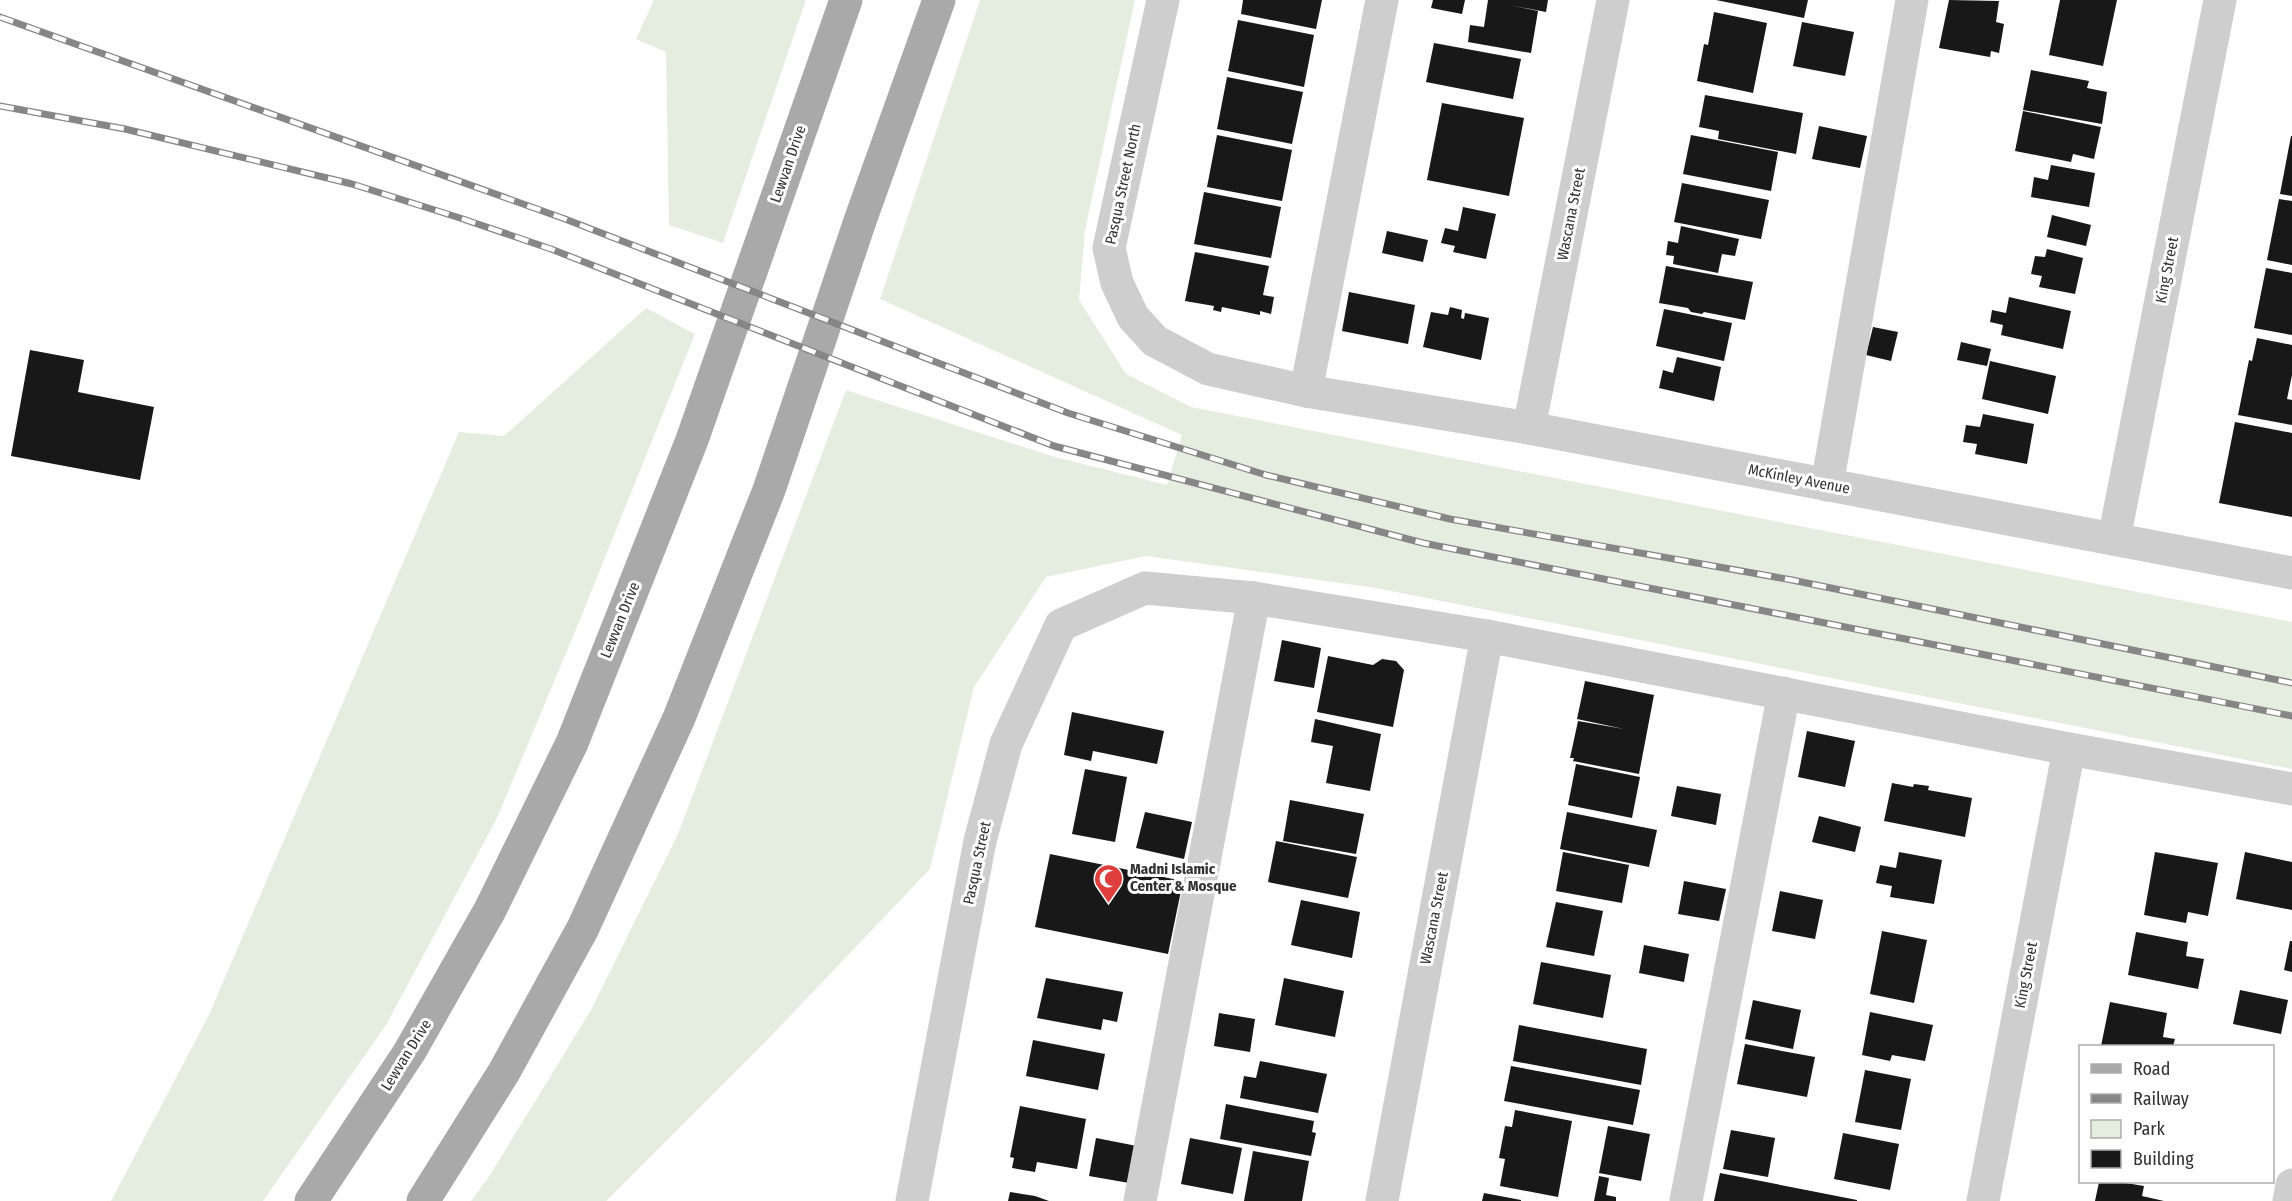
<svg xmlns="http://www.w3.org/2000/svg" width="2292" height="1201" viewBox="0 0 2292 1201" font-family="'Fira Sans Condensed',sans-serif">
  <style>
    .green { fill: #e5ede0 }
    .building { fill: #181818 }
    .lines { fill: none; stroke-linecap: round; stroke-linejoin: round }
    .minor { stroke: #cecece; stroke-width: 33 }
    .major { stroke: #a9a9a9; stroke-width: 33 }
    .rail-casing { stroke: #868686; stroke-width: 7 }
    .rail { stroke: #fff; stroke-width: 4.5; stroke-dasharray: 14; stroke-linecap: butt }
    .labels { text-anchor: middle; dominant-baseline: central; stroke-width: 6; stroke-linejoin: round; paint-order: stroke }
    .street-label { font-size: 15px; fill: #313131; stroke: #fff }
    .poi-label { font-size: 15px; font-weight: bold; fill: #313131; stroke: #fff; text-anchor: start }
  </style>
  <rect width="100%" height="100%" fill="#fff"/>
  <g class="green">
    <polygon points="654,0 806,0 723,243 669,225 666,52 636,39"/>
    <polygon points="980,0 1135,0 1085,230 1079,300 1126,374 1191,407 2292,622 2292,769 1376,588 1146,556 1046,577 974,687 930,869 771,1036 606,1201 471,1201 490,1175 591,1010 678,834 846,390 1055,457 1167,485 1182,435 880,299"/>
    <polygon points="646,308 695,334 577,627 497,818 386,1025 263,1201 111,1201 208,1017 459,432 504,436"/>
  </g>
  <g class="building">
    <polygon points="1243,0 1322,0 1316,29 1241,14"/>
    <polygon points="1433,0 1465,0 1462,14 1431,8"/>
    <polygon points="1488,0 1548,0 1546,12 1509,5 1538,11 1531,53 1468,42 1470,25 1484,27"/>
    <polygon points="1716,0 1808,0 1804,18"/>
    <polygon points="1949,0 1999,1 1996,22 2004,24 1999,53 1991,51 1990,57 1939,48"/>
    <polygon points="2060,0 2117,0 2103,66 2049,55"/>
    <polygon points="1714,12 1767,23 1753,93 1697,81 1704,44 1708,45"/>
    <polygon points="1238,20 1314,35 1304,87 1228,71"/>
    <polygon points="1802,22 1854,32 1845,76 1793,66"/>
    <polygon points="1434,43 1521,59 1513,99 1426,82"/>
    <polygon points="2031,70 2089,81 2087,88 2107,92 2102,124 2023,110"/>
    <polygon points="1227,77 1303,92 1292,144 1217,129"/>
    <polygon points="1705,95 1803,113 1796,154 1718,139 1719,131 1699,127"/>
    <polygon points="1442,103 1524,118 1509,196 1427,180"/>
    <polygon points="2023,111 2101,127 2094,159 2073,154 2071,162 2015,151"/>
    <polygon points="1819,126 1867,136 1860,168 1812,159"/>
    <polygon points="1217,135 1292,150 1282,201 1207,187"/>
    <polygon points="1691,135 1778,152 1771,191 1683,174"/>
    <polygon points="2291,136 2292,136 2292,196 2280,194"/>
    <polygon points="2051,165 2095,173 2089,207 2031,197 2034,177 2048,180"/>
    <polygon points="1682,183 1769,200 1761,239 1674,222"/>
    <polygon points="1204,192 1281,207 1271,258 1194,244"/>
    <polygon points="2279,199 2292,201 2292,265 2267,260"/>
    <polygon points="1463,207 1496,214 1486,259 1453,252 1455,246 1441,243 1445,228 1458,231"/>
    <polygon points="2052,215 2091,225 2086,246 2047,237"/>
    <polygon points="1681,226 1739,239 1735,256 1722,254 1718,273 1673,264 1674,256 1666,255 1668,241 1678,243"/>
    <polygon points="1387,231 1428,240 1423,262 1382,253"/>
    <polygon points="2047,249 2083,258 2075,294 2039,287 2042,276 2031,274 2035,256 2045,257"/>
    <polygon points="1195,252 1269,266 1263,295 1274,297 1271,314 1260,311 1260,315 1222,307 1221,312 1213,310 1214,306 1185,301"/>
    <polygon points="1666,266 1753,282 1745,320 1704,312 1702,314 1691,312 1688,308 1659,303"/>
    <polygon points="2266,268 2292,273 2292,335 2254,328"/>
    <polygon points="1349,292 1415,305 1408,344 1342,331"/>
    <polygon points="2009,297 2071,311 2063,349 2001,335 2003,325 1990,322 1992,310 2006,313"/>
    <polygon points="1450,307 1462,310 1461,318 1464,319 1465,313 1489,318 1481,360 1423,347 1431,312 1448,315"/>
    <polygon points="1664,309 1732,323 1724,361 1656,346"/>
    <polygon points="1873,327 1898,332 1891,361 1866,355"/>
    <polygon points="2257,338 2292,345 2292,375 2287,399 2292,400 2292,425 2238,415 2249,360 2252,361"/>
    <polygon points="1961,342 1991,349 1987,366 1957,360"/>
    <polygon points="30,350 84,360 78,392 154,407 140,480 11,456"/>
    <polygon points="1677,357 1721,367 1714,401 1659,388 1663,370 1673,373"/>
    <polygon points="1990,361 2056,376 2048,414 1982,399"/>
    <polygon points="1983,414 2034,424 2027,464 1975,454 1977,444 1963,442 1966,425 1980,427"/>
    <polygon points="2235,422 2292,433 2292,517 2219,503"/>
    <polygon points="1282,640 1321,648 1314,688 1274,681"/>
    <polygon points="1328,656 1373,665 1382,659 1396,661 1404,670 1393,727 1317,712"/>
    <polygon points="1585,681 1654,695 1639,774 1573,761 1574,758 1570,758 1578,721 1624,729 1577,719"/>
    <polygon points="1072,712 1164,731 1157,764 1093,751 1091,761 1064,755"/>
    <polygon points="1315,719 1381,734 1370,791 1326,783 1333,746 1311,742"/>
    <polygon points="1807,731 1855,741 1845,787 1798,777"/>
    <polygon points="1576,764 1640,777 1632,818 1568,805"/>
    <polygon points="1085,769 1127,777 1115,842 1072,834"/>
    <polygon points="1892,783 1913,787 1914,784 1929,786 1928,790 1972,798 1965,837 1884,821"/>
    <polygon points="1677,786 1721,794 1716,825 1671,816"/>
    <polygon points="1290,800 1364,814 1356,854 1283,841"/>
    <polygon points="1145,812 1192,822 1184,859 1136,848"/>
    <polygon points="1567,812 1657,830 1649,867 1560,849"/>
    <polygon points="1819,816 1861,827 1855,852 1812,842"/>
    <polygon points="1276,841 1357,857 1348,898 1268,882"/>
    <polygon points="1563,852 1629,865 1622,903 1556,891"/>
    <polygon points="1899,852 1942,860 1934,904 1890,897 1892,886 1876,883 1880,865 1896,868"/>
    <polygon points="2155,852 2218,863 2208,916 2188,912 2186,923 2144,915"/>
    <polygon points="2245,852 2292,862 2292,910 2236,899"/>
    <polygon points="1050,854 1183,881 1168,954 1035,927"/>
    <polygon points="1684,881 1726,889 1719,921 1678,914"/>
    <polygon points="1780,891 1823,900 1815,939 1772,931"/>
    <polygon points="1301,900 1360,912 1352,958 1291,945"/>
    <polygon points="1556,902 1603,911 1594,956 1546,947"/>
    <polygon points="1882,931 1927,940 1914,1003 1870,994"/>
    <polygon points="2136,932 2188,942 2186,956 2204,959 2198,989 2128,975"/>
    <polygon points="2290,941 2292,941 2292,972 2284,970"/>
    <polygon points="1644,945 1689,954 1684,982 1639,973"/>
    <polygon points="1541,962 1611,975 1603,1018 1533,1004"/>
    <polygon points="1046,978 1123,992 1117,1022 1103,1019 1101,1030 1037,1018"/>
    <polygon points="1284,978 1344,991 1335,1037 1275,1025"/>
    <polygon points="2240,990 2288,1000 2281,1034 2233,1024"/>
    <polygon points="1753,1000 1801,1010 1793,1049 1745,1039"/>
    <polygon points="2110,1002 2167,1013 2163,1037 2175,1039 2173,1046 2101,1046"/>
    <polygon points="1870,1012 1933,1025 1925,1061 1892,1055 1890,1061 1862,1055"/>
    <polygon points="1219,1013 1255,1019 1250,1052 1214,1046"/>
    <polygon points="1519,1025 1647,1049 1641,1085 1513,1061"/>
    <polygon points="1033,1040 1105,1054 1098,1090 1026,1076"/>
    <polygon points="1745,1044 1815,1057 1807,1097 1737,1084"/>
    <polygon points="1260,1061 1327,1074 1318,1113 1240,1098 1244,1076 1256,1078"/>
    <polygon points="1511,1066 1640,1090 1633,1125 1504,1101"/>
    <polygon points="1865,1070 1911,1079 1901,1130 1855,1122"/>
    <polygon points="1226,1104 1314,1121 1312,1132 1316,1133 1311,1156 1220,1139"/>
    <polygon points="1020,1106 1086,1119 1077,1169 1037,1162 1035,1172 1012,1168 1014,1158 1010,1157"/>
    <polygon points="1515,1110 1572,1121 1558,1197 1500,1186 1505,1159 1499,1158 1505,1126 1512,1127"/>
    <polygon points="1608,1126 1650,1134 1641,1181 1599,1173"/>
    <polygon points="1731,1130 1775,1138 1768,1177 1723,1169"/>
    <polygon points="1843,1133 1899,1144 1890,1190 1834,1179"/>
    <polygon points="1096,1138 1142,1147 1135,1184 1089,1176"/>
    <polygon points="1190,1138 1242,1148 1233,1194 1181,1184"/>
    <polygon points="1253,1151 1309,1161 1302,1201 1244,1201"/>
    <polygon points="1720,1173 1857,1200 1857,1201 1714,1201"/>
    <polygon points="1599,1176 1609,1178 1606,1195 1616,1197 1616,1201 1594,1201"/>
    <polygon points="2099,1182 2120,1182 2144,1186 2142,1196 2164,1201 2095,1201"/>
    <polygon points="1010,1192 1035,1196 1049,1201 1008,1201"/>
    <polygon points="1484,1193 1521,1200 1521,1201 1482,1201"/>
  </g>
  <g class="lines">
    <g class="minor">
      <polyline points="1163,0 1109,248 1117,283 1133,317 1155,341 1208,369 1306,391 1529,428 2292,573"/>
      <polyline points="1306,391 1382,0"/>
      <polyline points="1529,428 1613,0"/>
      <polyline points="1827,485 1912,0"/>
      <polyline points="2114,539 2220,0"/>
      <polyline points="912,1201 980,841 1006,744 1061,625 1145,588 1254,598 1487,636 2069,749 2292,789"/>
      <polyline points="1140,1201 1254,598"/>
      <polyline points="1382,1201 1487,636"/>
      <polyline points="1686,1201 1784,693"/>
      <polyline points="1983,1201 2069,749"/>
      <polyline points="2289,1201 2292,1185"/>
    </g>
    <g class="major">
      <polyline points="311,1201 410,1051 490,910 572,743 692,440 846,0"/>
      <polyline points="423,1201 504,1072 583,928 679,718 769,490 861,218 939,0"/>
    </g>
    <defs>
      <g id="rail">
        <polyline points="0,17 565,219 1068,413 1266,475 1450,519 1792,580 2292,683"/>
        <polyline points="0,106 125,129 352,184 460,218 551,249 1054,446 1423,543 2292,716"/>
      </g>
    </defs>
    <use href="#rail" class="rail-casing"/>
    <use href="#rail" class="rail"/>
  </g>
  <defs>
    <symbol id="mosque-pin" viewBox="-11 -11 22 30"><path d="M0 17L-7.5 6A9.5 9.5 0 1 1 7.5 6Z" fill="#df3f3c" stroke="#fff"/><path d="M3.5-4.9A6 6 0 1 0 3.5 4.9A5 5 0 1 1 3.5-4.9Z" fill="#fff"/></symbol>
  </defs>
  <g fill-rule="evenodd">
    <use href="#mosque-pin" x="1092" y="862" width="33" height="45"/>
  </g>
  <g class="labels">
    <g class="street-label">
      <text transform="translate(788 164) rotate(-71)">Lewvan Drive</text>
      <text transform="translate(1123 184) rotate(-78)">Pasqua Street North</text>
      <text transform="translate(1571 214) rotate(-79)">Wascana Street</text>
      <text transform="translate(2167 270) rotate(-79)">King Street</text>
      <text transform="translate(1799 479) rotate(11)">McKinley Avenue</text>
      <text transform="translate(620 620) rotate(-68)">Lewvan Drive</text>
      <text transform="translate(977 863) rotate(-78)">Pasqua Street</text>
      <text transform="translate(1434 918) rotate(-79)">Wascana Street</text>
      <text transform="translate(2026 975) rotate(-79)">King Street</text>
      <text transform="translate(406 1055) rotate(-58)">Lewvan Drive</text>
    </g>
    <g class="poi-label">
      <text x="1130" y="869">Madni Islamic<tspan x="1130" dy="17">Center &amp; Mosque</tspan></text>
    </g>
  </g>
  <rect x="2079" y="1045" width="195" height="138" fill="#ffffff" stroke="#adadad" stroke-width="1.5"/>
  <rect x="2091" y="1064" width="30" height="9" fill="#a9a9a9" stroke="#adadad" stroke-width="1.5"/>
  <text x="2133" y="1075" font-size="18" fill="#313131">Road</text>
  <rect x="2091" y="1094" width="30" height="9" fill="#868686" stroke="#adadad" stroke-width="1.5"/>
  <text x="2133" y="1105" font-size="18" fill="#313131">Railway</text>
  <rect x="2091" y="1120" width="30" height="18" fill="#e5ede0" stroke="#adadad" stroke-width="1.5"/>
  <text x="2133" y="1135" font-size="18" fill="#313131">Park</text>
  <rect x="2091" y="1150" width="30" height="18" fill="#181818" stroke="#adadad" stroke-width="1.5"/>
  <text x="2133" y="1165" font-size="18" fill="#313131">Building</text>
</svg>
